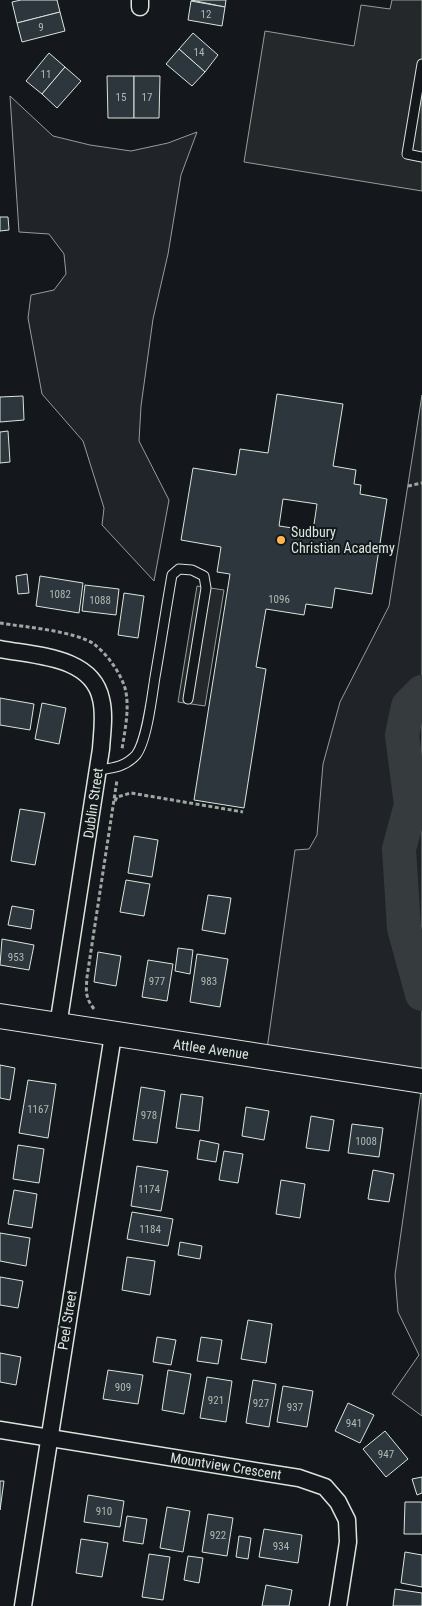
<svg xmlns="http://www.w3.org/2000/svg" width="422" height="1606" viewBox="0 0 422 1606" font-family="'Roboto Condensed',sans-serif">
  <style>
    .green { fill: #202428; stroke: #939e99 }
    .parking { fill: #24282b; stroke: #939e99 }
    .lines { fill: none; stroke-linecap: round; stroke-linejoin: round }
    .river { stroke: #363b3e; stroke-width: 34 }
    .building { fill: #2c363c; stroke: #d8e6dc; fill-rule: evenodd }
    .lane-casing { stroke: #d8e6dc; stroke-width: 11 }
    .street-casing { stroke: #d8e6dc; stroke-width: 19 }
    .secondary-casing { stroke: #d8e6dc; stroke-width: 26 }
    .path { stroke: #9da8a2; stroke-width: 3; stroke-dasharray: 4 2.5; stroke-linecap: butt }
    .lane { stroke: #14181c; stroke-width: 9 }
    .street { stroke: #14181c; stroke-width: 16 }
    .secondary { stroke: #14181c; stroke-width: 24 }
    .poi-dot { fill: #ffb74d; stroke: #14181c; stroke-width: 2 }
    .labels { text-anchor: middle; dominant-baseline: central; stroke-width: 4; stroke-linejoin: round; paint-order: stroke }
    .number-label { font-size: 11px; fill: #adbab4 }
    .poi-label { font-size: 14px; fill: #d8e6dc; stroke: #14181c; text-anchor: start }
    .street-label { font-size: 14px; fill: #d8e6dc; stroke: #14181c }
  </style>
  <rect width="100%" height="100%" fill="#14181c"/>
  <g class="green">
    <polygon points="10,96 53,136 90,145 131,151 168,143 197,132 181,175 168,254 153,319 141,406 139,441 169,500 154,581 102,525 104,508 83,441 42,394 28,318 31,295 54,290 66,274 64,254 49,234 19,232"/>
    <polygon points="422,395 422,1080 266,1056 295,850 309,849 317,835 323,764 340,702 389,606"/>
    <polygon points="422,1084 422,1416 392,1394 419,1355 398,1312 395,1275"/>
  </g>
  <g class="parking">
    <polygon points="392,0 422,0 422,191 244,162 265,31 354,46 361,5 390,9"/>
    <polygon points="197,586 224,590 205,706 178,702"/>
  </g>
  <g class="lines">
    <polyline class="river" points="422,692 408,706 402,735 411,805 399,849 404,928 422,994"/>
  </g>
  <g class="building">
    <polygon points="21,0 57,0 60,12 17,23 12,2"/>
    <polygon points="191,0 226,0 225,7"/>
    <polygon points="191,1 225,7 222,26 188,20"/>
    <polygon points="60,12 65,31 22,42 17,23"/>
    <polygon points="193,33 218,55 205,72 179,49"/>
    <polygon points="179,49 205,72 192,86 166,64"/>
    <polygon points="49,53 65,67 42,94 26,81"/>
    <polygon points="65,67 81,81 57,108 42,94"/>
    <polygon points="107,76 134,76 134,118 108,118"/>
    <polygon points="134,76 160,76 159,118 134,118"/>
    <polygon points="0,217 8,217 9,230 0,231"/>
    <path d="M 277,394 L 343,404 L 333,466 L 356,470 L 354,484 L 361,485 L 360,494 L 387,499 L 372,594 L 335,588 L 332,608 L 306,604 L 304,615 L 266,609 L 256,667 L 266,669 L 244,808 L 194,800 L 230,574 L 217,572 L 221,547 L 181,540 L 193,468 L 236,475 L 240,449 L 268,453 ZM 283,499 L 317,504 L 313,531 L 279,526 Z"/>
    <polygon points="23,396 24,420 0,422 0,397"/>
    <polygon points="8,431 10,462 0,463 0,432"/>
    <polygon points="27,574 29,593 18,594 16,576"/>
    <polygon points="40,576 83,583 79,613 36,606"/>
    <polygon points="85,585 119,589 116,615 82,611"/>
    <polygon points="124,593 144,596 138,638 118,635"/>
    <polygon points="0,698 34,704 30,730 0,725"/>
    <polygon points="42,703 66,708 59,744 35,739"/>
    <polygon points="20,809 45,813 35,865 11,861"/>
    <polygon points="134,836 158,840 152,877 128,873"/>
    <polygon points="126,880 150,884 144,916 120,912"/>
    <polygon points="208,895 231,898 225,934 202,930"/>
    <polygon points="12,906 34,910 31,929 8,925"/>
    <polygon points="2,939 34,945 29,970 0,965"/>
    <polygon points="178,948 193,950 190,974 175,971"/>
    <polygon points="98,952 121,956 116,986 94,982"/>
    <polygon points="197,954 228,959 220,1007 190,1002"/>
    <polygon points="148,960 173,964 167,1001 142,997"/>
    <polygon points="0,1065 15,1068 10,1100 0,1098"/>
    <polygon points="28,1080 56,1084 48,1138 19,1133"/>
    <polygon points="141,1087 165,1091 157,1143 133,1140"/>
    <polygon points="181,1094 203,1097 199,1131 176,1128"/>
    <polygon points="246,1107 269,1111 264,1140 242,1136"/>
    <polygon points="311,1116 334,1120 329,1151 306,1148"/>
    <polygon points="352,1124 383,1128 379,1157 348,1153"/>
    <polygon points="200,1140 219,1144 216,1162 197,1159"/>
    <polygon points="18,1145 44,1149 39,1183 13,1179"/>
    <polygon points="224,1151 243,1154 238,1183 219,1180"/>
    <polygon points="137,1166 168,1171 161,1211 131,1206"/>
    <polygon points="373,1170 394,1174 389,1202 368,1199"/>
    <polygon points="281,1180 305,1184 300,1218 276,1214"/>
    <polygon points="14,1190 37,1194 32,1228 8,1224"/>
    <polygon points="132,1212 173,1219 168,1246 127,1239"/>
    <polygon points="0,1233 30,1238 26,1266 0,1261"/>
    <polygon points="180,1242 202,1246 200,1259 178,1255"/>
    <polygon points="127,1257 155,1261 150,1295 122,1290"/>
    <polygon points="0,1277 23,1281 18,1308 0,1305"/>
    <polygon points="248,1320 272,1324 266,1363 241,1359"/>
    <polygon points="157,1337 176,1340 171,1365 153,1362"/>
    <polygon points="201,1337 222,1340 218,1364 197,1361"/>
    <polygon points="0,1353 21,1357 16,1385 0,1382"/>
    <polygon points="108,1370 143,1375 138,1404 103,1399"/>
    <polygon points="168,1370 191,1374 184,1414 162,1410"/>
    <polygon points="207,1377 232,1381 226,1422 200,1418"/>
    <polygon points="253,1380 276,1384 269,1427 246,1423"/>
    <polygon points="283,1386 313,1391 307,1427 277,1422"/>
    <polygon points="348,1403 374,1415 360,1443 335,1431"/>
    <polygon points="385,1431 408,1459 386,1477 363,1449"/>
    <polygon points="422,1477 422,1493 417,1495 412,1479"/>
    <polygon points="0,1481 4,1481 0,1510"/>
    <polygon points="88,1495 124,1501 120,1527 84,1522"/>
    <polygon points="405,1502 422,1502 422,1534 404,1534"/>
    <polygon points="167,1507 190,1511 183,1552 160,1548"/>
    <polygon points="208,1514 233,1518 227,1556 202,1552"/>
    <polygon points="127,1516 147,1519 143,1544 123,1541"/>
    <polygon points="264,1529 302,1535 298,1563 259,1557"/>
    <polygon points="239,1536 251,1538 248,1559 236,1557"/>
    <polygon points="81,1539 108,1543 102,1577 76,1573"/>
    <polygon points="405,1552 422,1555 422,1587 401,1583"/>
    <polygon points="149,1554 170,1557 163,1600 142,1597"/>
    <polygon points="188,1556 203,1558 199,1583 184,1580"/>
    <polygon points="266,1585 292,1590 289,1606 262,1606"/>
    <polygon points="395,1589 422,1593 422,1606 393,1606"/>
  </g>
  <g class="lines">
    <defs>
      <g id="lane">
        <polyline points="422,64 407,154 422,157"/>
        <path d="M 98,770 C 113,768 125,767 136,755 C 147,741 152,696 155,677 C 161,643 166,609 172,575 L 179,569 L 192,570 L 204,576 L 206,588 L 188,699"/>
      </g>
      <g id="street">
        <polyline points="140,0 140,7"/>
        <path d="M 0,649 C 35,656 92,656 101,699 C 105,715 102,733 101,749 L 58,1026"/>
        <polyline points="0,1430 299,1478 325,1487 338,1502 347,1520 348,1542 338,1606"/>
        <polyline points="23,1606 113,1035"/>
      </g>
      <polyline id="secondary" points="0,1016 422,1081"/>
    </defs>
    <use href="#lane" class="lane-casing"/>
    <use href="#street" class="street-casing"/>
    <use href="#secondary" class="secondary-casing"/>
    <g class="path">
      <polyline points="408,486 422,483"/>
      <path d="M 0,623 C 24,627 75,631 94,644 C 107,654 120,672 125,688 C 130,707 125,730 122,749"/>
      <polyline points="115,801 117,797 131,793 243,812"/>
      <path d="M 94,1009 C 85,997 86,992 87,977 L 117,780"/>
    </g>
    <use href="#lane" class="lane"/>
    <use href="#street" class="street"/>
    <use href="#secondary" class="secondary"/>
  </g>
  <circle class="poi-dot" cx="281" cy="540" r="5"/>
  <g class="labels">
    <g class="number-label">
      <text x="206" y="14">12</text>
      <text x="41" y="27">9</text>
      <text x="199" y="52">14</text>
      <text x="46" y="74">11</text>
      <text x="121" y="97">15</text>
      <text x="147" y="97">17</text>
      <text x="60" y="594">1082</text>
      <text x="279" y="599">1096</text>
      <text x="100" y="600">1088</text>
      <text x="16" y="957">953</text>
      <text x="157" y="981">977</text>
      <text x="209" y="981">983</text>
      <text x="38" y="1109">1167</text>
      <text x="149" y="1115">978</text>
      <text x="366" y="1141">1008</text>
      <text x="149" y="1189">1174</text>
      <text x="150" y="1229">1184</text>
      <text x="123" y="1387">909</text>
      <text x="216" y="1400">921</text>
      <text x="261" y="1403">927</text>
      <text x="295" y="1407">937</text>
      <text x="354" y="1423">941</text>
      <text x="386" y="1454">947</text>
      <text x="104" y="1511">910</text>
      <text x="218" y="1535">922</text>
      <text x="281" y="1546">934</text>
    </g>
    <g class="poi-label">
      <text x="291" y="532">Sudbury<tspan x="291" dy="16">Christian Academy</tspan></text>
    </g>
    <g class="street-label">
      <text transform="translate(93 803) rotate(-82)">Dublin Street</text>
      <text transform="translate(211 1049) rotate(8)">Attlee Avenue</text>
      <text transform="translate(67 1320) rotate(-81)">Peel Street</text>
      <text transform="translate(226 1466) rotate(9)">Mountview Crescent</text>
    </g>
  </g>
</svg>
